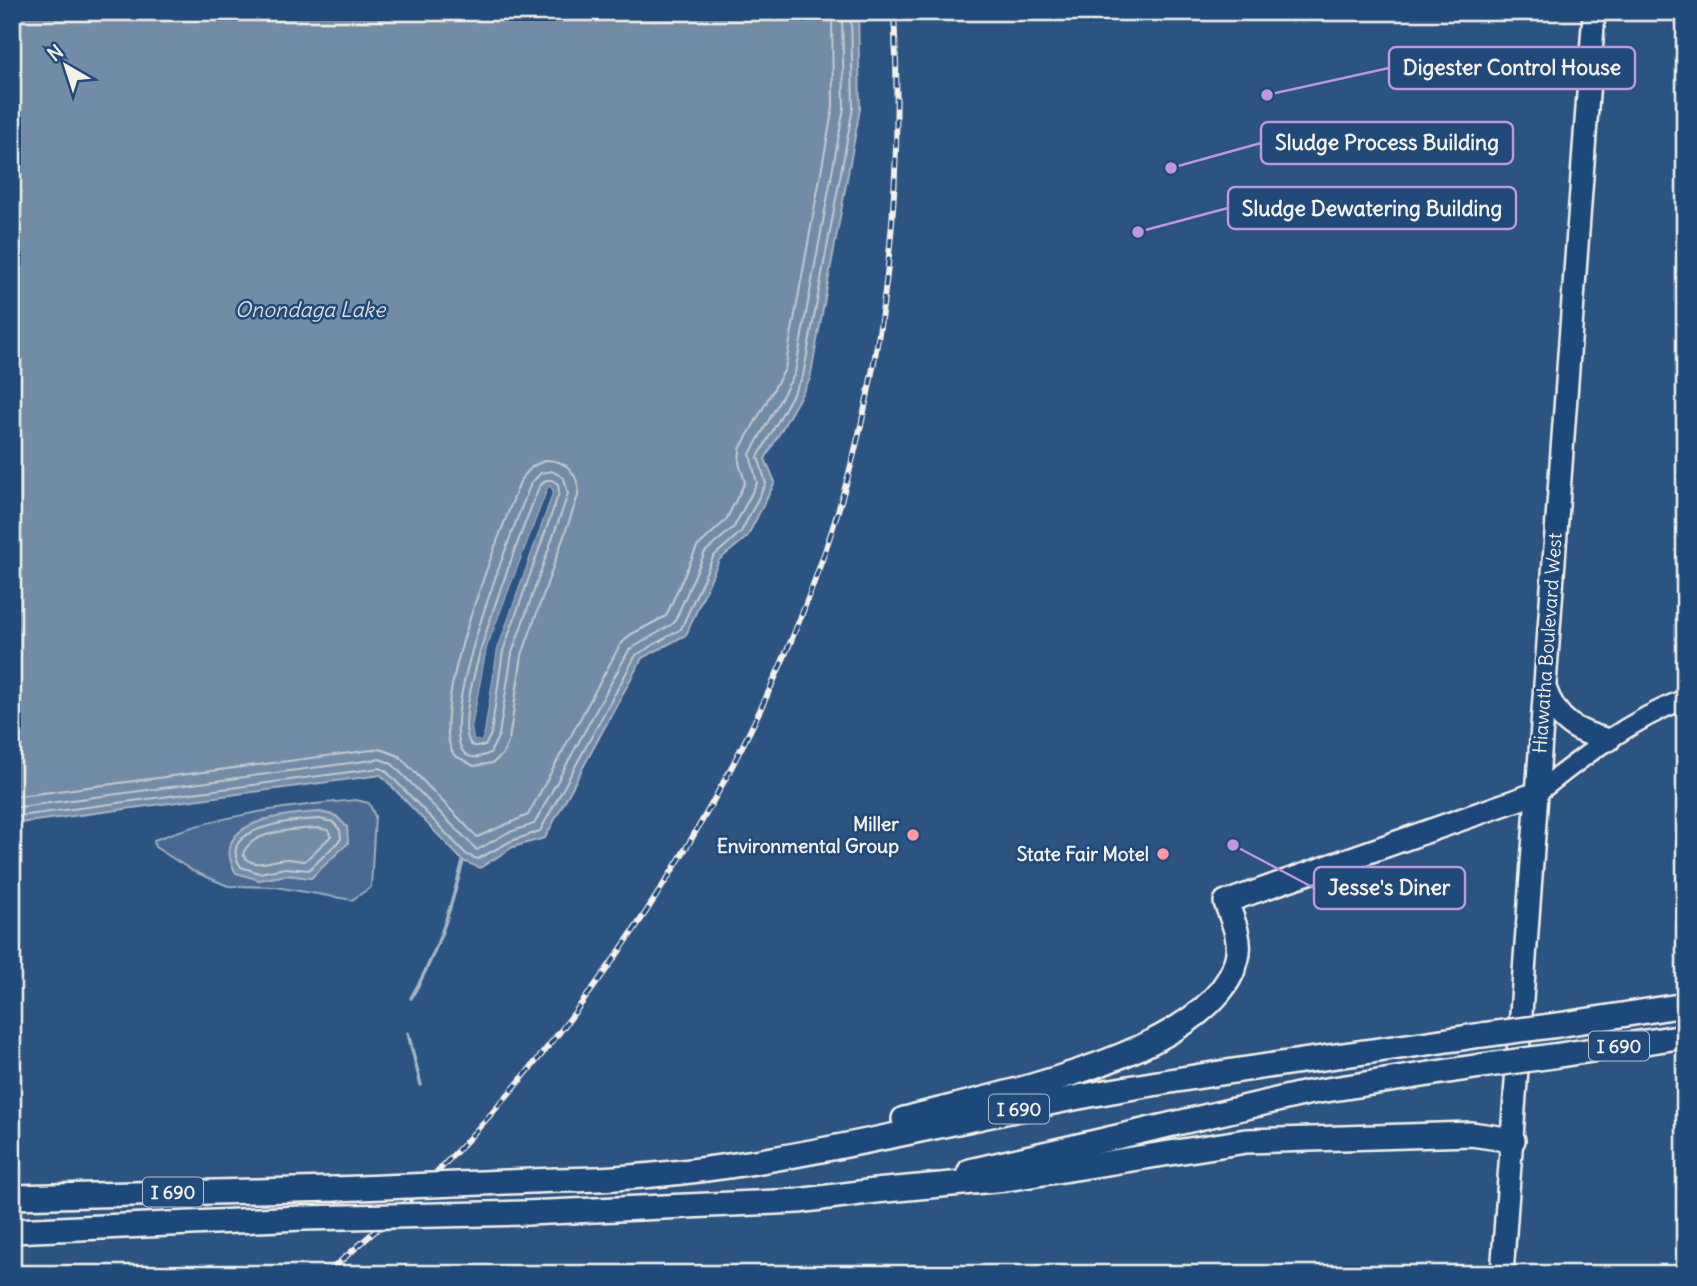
<svg xmlns="http://www.w3.org/2000/svg" width="1697" height="1286" viewBox="0 0 1697 1286" font-family="Delius,sans-serif">
  <style>
    .green { fill: #496b90; stroke: #9eaebc; stroke-width: 2; fill-rule: evenodd }
    .water { fill: #738ca6; stroke: #a7b4c0; stroke-width: 2; fill-rule: evenodd }
    .pier { fill: #2c5481; fill-rule: evenodd }
    .lines { fill: none; stroke-linecap: round; stroke-linejoin: round }
    .shore { stroke: #c0c9ce; stroke-width: 2 }
    .stream { stroke: #a7b4c0; stroke-width: 3.5 }
    .secondary-casing { stroke: #f4f1e8; stroke-width: 23 }
    .primary-casing { stroke: #f4f1e8; stroke-width: 26 }
    .motorway-casing { stroke: #f4f1e8; stroke-width: 28 }
    .secondary { stroke: #1f4a7a; stroke-width: 18 }
    .primary { stroke: #1f4a7a; stroke-width: 21 }
    .motorway { stroke: #1f4a7a; stroke-width: 23 }
    .rail-casing { stroke: #f4f1e8; stroke-width: 6 }
    .rail { stroke: #1f4a7a; stroke-width: 3.5; stroke-dasharray: 10; stroke-linecap: butt }
    .motorway-bridge-casing { stroke: #f4f1e8; stroke-width: 28; stroke-linecap: butt }
    .motorway-bridge { stroke: #1f4a7a; stroke-width: 23 }
    .poi-dot { fill: #ff9aa2; stroke: #1f4a7a; stroke-width: 2.5 }
    .labels { text-anchor: middle; dominant-baseline: central; stroke-width: 5; stroke-linejoin: round; paint-order: stroke }
    .shield { fill: #1f4a7a; stroke: #b4bfc7; stroke-width: 2 }
    .shield-label { font-size: 18px; font-weight: bold; fill: #f4f1e8 }
    .street-label { font-size: 19px; fill: #f4f1e8; stroke: #1f4a7a }
    .poi-label { font-size: 19px; font-weight: bold; fill: #f4f1e8; stroke: #1f4a7a; text-anchor: end }
    .water-label { font-size: 21px; font-style: italic; fill: #dadddb; stroke: #1f4a7a }
    .leader { fill: none; stroke: #be98d6; stroke-width: 2.5 }
    .callout-dot { fill: #be98d6; stroke: #1f4a7a; stroke-width: 2.5 }
    .callout { fill: #1f4a7a; stroke: #be98d6; stroke-width: 2.5 }
    .callout-label { font-size: 21px; text-anchor: middle; font-weight: bold; fill: #f4f1e8 }
  </style>
  <rect width="100%" height="100%" fill="#2c5481"/>
  <filter id="ink" filterUnits="userSpaceOnUse"><feTurbulence type="fractalNoise" baseFrequency=".0143" numOctaves="2"/><feDisplacementMap in="SourceGraphic" scale="14" xChannelSelector="R" yChannelSelector="G"/><feConvolveMatrix kernelMatrix="1 2 1 2 8 2 1 2 1" color-interpolation-filters="sRGB"/></filter>
  <g filter="url(#ink)">
    <path class="green" d="M 356,800 L 369,803 L 375,816 L 371,887 L 352,900 L 276,887 L 228,886 L 193,871 L 155,847 L 154,840 C 218,815 288,806 356,800 ZM 320,812 L 336,816 L 347,827 L 324,864 L 311,878 L 287,875 L 259,880 L 262,820 Z"/>
    <g class="water">
      <path d="M 12,12 L 858,12 L 860,109 L 810,379 L 765,459 L 775,482 L 747,537 L 719,560 L 686,635 L 642,658 L 545,838 L 513,847 L 480,868 L 463,861 L 381,775 L 12,824 ZM 549,486 L 553,491 L 497,649 L 484,732 L 481,740 L 474,739 L 472,728 L 487,648 Z"/>
      <path d="M 320,812 L 336,816 L 347,827 L 348,843 L 311,878 L 287,875 L 259,880 L 236,873 C 206,821 285,814 320,812 Z"/>
    </g>
    <path class="pier" d="M 549,486 L 553,491 L 497,649 L 484,732 L 481,741 L 474,739 L 472,728 L 487,648 ZM 549,491 L 493,648 L 477,736 L 475,728 L 491,649 Z"/>
    <g class="lines">
      <g class="shore">
        <path d="M 546,460 C 567,460 580,475 578,496 L 522,655 L 509,740 L 503,754 L 493,763 L 474,766 L 454,755 C 425,710 502,531 521,479 L 533,466 Z"/>
        <path d="M 552,471 L 564,478 L 568,494 L 512,653 L 499,735 L 490,753 C 401,796 524,503 531,483 L 541,473 Z"/>
        <path d="M 552,480 L 558,484 L 559,493 L 503,651 L 491,734 L 485,746 L 473,746 C 442,725 526,522 539,487 L 546,480 Z"/>
        <polyline points="12,797 380,749 399,756 477,837 528,815 620,645 630,635 666,616 697,547 726,520 745,482 739,463 740,449 785,369 833,107 832,12"/>
        <polyline points="12,808 380,759 392,764 477,850 507,833 534,824 629,650 674,623 705,552 734,527 757,483 750,454 795,373 844,108 842,12"/>
        <polyline points="12,817 380,768 386,771 467,855 478,859 511,841 540,831 636,655 681,629 713,557 741,532 766,483 758,457 803,376 853,108 851,12"/>
        <path d="M 319,819 L 333,822 L 340,830 L 341,839 L 309,870 L 286,868 L 259,873 L 241,867 C 214,827 295,820 319,819 Z"/>
        <path d="M 318,828 L 328,830 L 331,836 L 305,861 C 299,861 293,859 287,859 C 273,859 253,871 243,855 C 249,830 298,829 318,828 Z"/>
      </g>
      <g class="stream">
        <path d="M 411,998 C 437,954 450,911 463,861"/>
        <polyline points="408,1033 421,1085"/>
      </g>
      <defs>
        <path id="secondary" d="M 1537,793 C 1582,757 1630,720 1685,699"/>
        <g id="primary">
          <path d="M 1545,688 C 1557,722 1576,732 1609,740"/>
          <polyline points="1226,902 1537,793"/>
          <polyline points="1502,1274 1594,12"/>
        </g>
        <g id="motorway">
          <polyline points="1558,1025 1685,1005"/>
          <polyline points="1553,1056 1685,1036"/>
          <path d="M 904,1119 C 988,1096 1215,1055 1237,958 C 1242,939 1232,919 1226,902"/>
          <polyline points="970,1171 1307,1093 1481,1066"/>
          <path d="M 557,1180 C 729,1179 896,1133 1064,1100 C 1202,1073 1343,1056 1482,1035"/>
          <polyline points="12,1197 334,1189"/>
          <polyline points="526,1213 798,1201 875,1191 1006,1179 1246,1141 1471,1134 1513,1140"/>
          <polyline points="12,1231 303,1218"/>
        </g>
      </defs>
      <use href="#secondary" class="secondary-casing"/>
      <use href="#primary" class="primary-casing"/>
      <use href="#motorway" class="motorway-casing"/>
      <use href="#secondary" class="secondary"/>
      <use href="#primary" class="primary"/>
      <use href="#motorway" class="motorway"/>
      <defs>
        <path id="rail" d="M 326,1274 C 353,1250 381,1227 407,1202 C 605,1009 770,751 846,484 C 889,331 903,170 894,12"/>
      </defs>
      <use href="#rail" class="rail-casing"/>
      <use href="#rail" class="rail"/>
      <defs>
        <g id="motorway-bridge">
          <polyline points="1482,1035 1558,1025"/>
          <polyline points="1481,1066 1553,1056"/>
          <polyline points="334,1189 557,1180"/>
          <polyline points="303,1218 526,1213"/>
        </g>
      </defs>
      <use href="#motorway-bridge" class="motorway-bridge-casing"/>
      <use href="#motorway-bridge" class="motorway-bridge"/>
    </g>
  </g>
  <g class="poi-dot">
    <circle cx="913" cy="835" r="7"/>
    <circle cx="1163" cy="854" r="7"/>
  </g>
  <g class="labels">
    <g class="shield">
      <rect x="1589" y="1031.5" width="60" height="29" rx="5"/>
      <rect x="989" y="1094.5" width="60" height="29" rx="5"/>
      <rect x="143" y="1177.5" width="60" height="29" rx="5"/>
    </g>
    <g class="shield-label">
      <text x="1619" y="1046">I 690</text>
      <text x="1019" y="1109">I 690</text>
      <text x="173" y="1192">I 690</text>
    </g>
    <g class="street-label">
      <text transform="translate(1547 643) rotate(-86)">Hiawatha Boulevard West</text>
    </g>
    <g class="poi-label">
      <text x="899" y="824">Miller<tspan x="899" dy="22">Environmental Group</tspan></text>
      <text x="1149" y="854">State Fair Motel</text>
    </g>
    <g class="water-label">
      <text x="310" y="309">Onondaga Lake</text>
    </g>
  </g>
  <path class="leader" d="M1267 95L1389 68M1171 168L1261 143M1138 232L1228 208M1233 845L1314 888"/>
  <g class="callout-dot">
    <circle cx="1267" cy="95" r="7"/>
    <circle cx="1171" cy="168" r="7"/>
    <circle cx="1138" cy="232" r="7"/>
    <circle cx="1233" cy="845" r="7"/>
  </g>
  <g class="callout">
    <rect x="1389" y="47" width="246" height="42" rx="7"/>
    <rect x="1261" y="122" width="252" height="42" rx="7"/>
    <rect x="1228" y="187" width="288" height="42" rx="7"/>
    <rect x="1314" y="867" width="151" height="42" rx="7"/>
  </g>
  <g class="callout-label">
    <text x="1512" y="75">Digester Control House</text>
    <text x="1387" y="150">Sludge Process Building</text>
    <text x="1372" y="216">Sludge Dewatering Building</text>
    <text x="1389" y="895">Jesse's Diner</text>
  </g>
  <rect width="1697" height="1286" fill="none" stroke="#1f4a7a" stroke-width="42"/>
  <rect x="21" y="21" width="1655" height="1244" fill="none" stroke="#f4f1e8" stroke-width="2.5" filter="url(#ink)"/>
  <g transform="translate(66 66) rotate(321)" stroke="#1f4a7a" stroke-width="5" paint-order="stroke">
  <path d="M0-5L12 26L0 18L-12 26Z" fill="#f4f1e8"/>
  <text y="-10" font-size="19" font-weight="bold" text-anchor="middle" fill="#f4f1e8">N</text>
  </g>
</svg>
